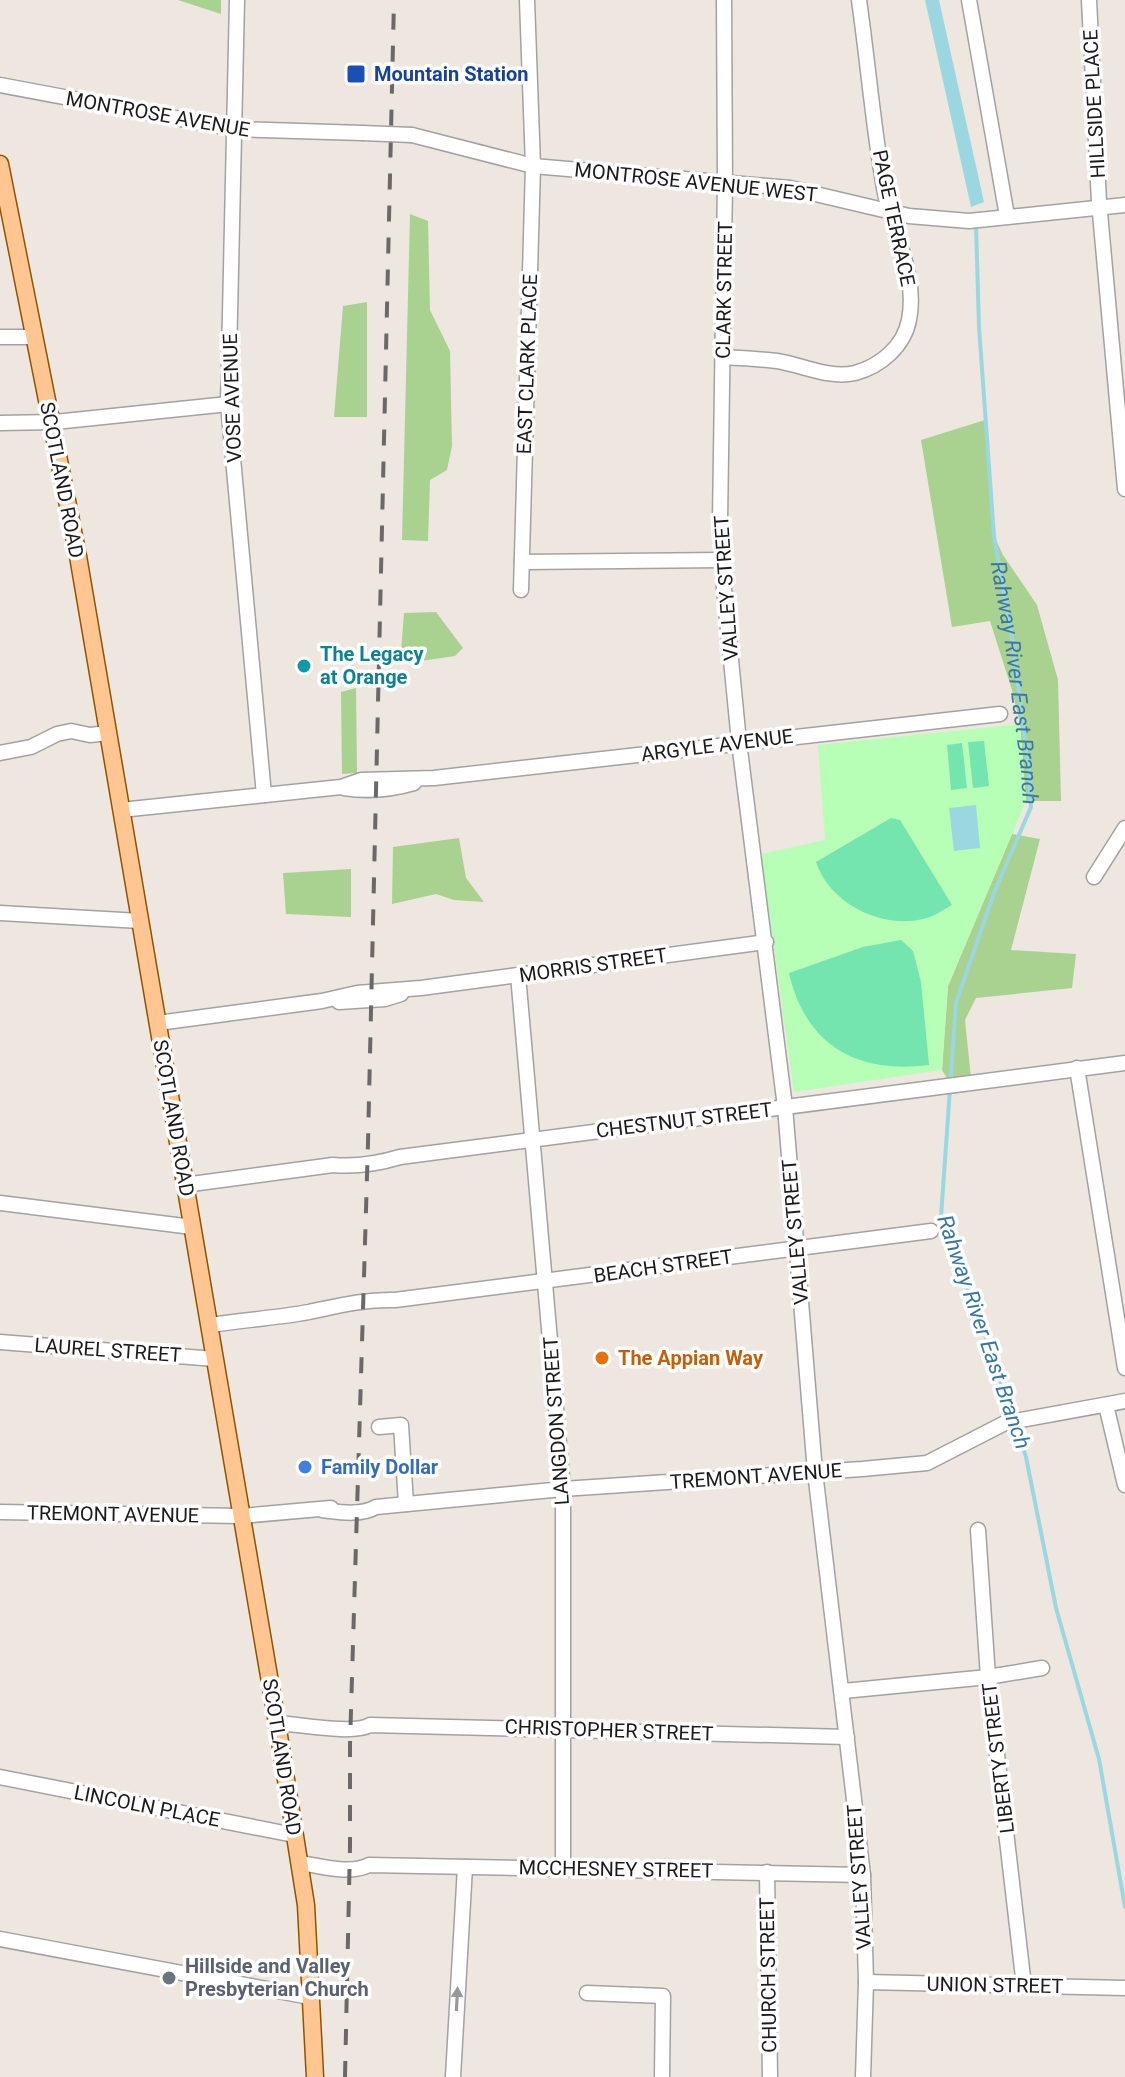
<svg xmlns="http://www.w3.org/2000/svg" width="1125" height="2077" viewBox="0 0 1125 2077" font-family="Roboto,sans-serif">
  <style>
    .forest { fill: #a9d190 }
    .park { fill: #b7feb6 }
    .pitch { fill: #75e5af }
    .water { fill: #9bd7e0 }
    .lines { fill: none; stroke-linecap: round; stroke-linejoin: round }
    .stream { stroke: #9bd7e0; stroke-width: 4 }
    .minor-casing { stroke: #a2a2a2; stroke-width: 17 }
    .major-casing { stroke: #915300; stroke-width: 19 }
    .minor { stroke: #fff; stroke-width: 14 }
    .major { stroke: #ffc692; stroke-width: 16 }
    .rail { stroke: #696969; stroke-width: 4; stroke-dasharray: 16 16; stroke-linecap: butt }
    .minor-bridge-casing { stroke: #a2a2a2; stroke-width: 17; stroke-linecap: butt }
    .minor-bridge { stroke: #fff; stroke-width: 14 }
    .oneway { fill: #989898 }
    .transit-dot { fill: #1a4fb4; stroke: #fff; stroke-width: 3 }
    .culture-dot { fill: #0f9aa8; stroke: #fff; stroke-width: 3 }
    .food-dot { fill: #e8710a; stroke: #fff; stroke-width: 3 }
    .shop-dot { fill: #3f7fe0; stroke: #fff; stroke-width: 3 }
    .worship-dot { fill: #6b7280; stroke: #fff; stroke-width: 3 }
    .labels { text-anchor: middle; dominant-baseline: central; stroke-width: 7; stroke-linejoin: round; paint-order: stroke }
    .transit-label { font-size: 20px; font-weight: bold; fill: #164399; stroke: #fff; text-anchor: start }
    .street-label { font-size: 20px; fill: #1b1b1b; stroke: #fff }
    .culture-label { font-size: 20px; font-weight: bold; fill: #0d838f; stroke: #fff; text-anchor: start }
    .food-label { font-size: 20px; font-weight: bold; fill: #c56008; stroke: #fff; text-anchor: start }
    .shop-label { font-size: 20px; font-weight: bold; fill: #366cbe; stroke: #fff; text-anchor: start }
    .worship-label { font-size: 20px; font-weight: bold; fill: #5b616d; stroke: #fff; text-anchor: start }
    .water-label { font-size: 22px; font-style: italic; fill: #3b78a1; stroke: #fff }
  </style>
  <rect width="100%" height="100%" fill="#eee7df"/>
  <g class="forest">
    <polygon points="178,0 221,0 221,14"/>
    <polygon points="410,214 428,221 430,310 450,351 452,446 447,470 430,480 428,541 402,540"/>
    <polygon points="367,302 367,417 334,417 343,306"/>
    <polygon points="985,420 994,536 1003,555 1037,605 1058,680 1061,801 1026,801 1020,724 1012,690 990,621 952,627 921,440"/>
    <polygon points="436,612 463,648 455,656 400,664 404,613"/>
    <polygon points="356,688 357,773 342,774 341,692"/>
    <polygon points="1012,834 1040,839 1011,950 1076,954 1072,988 976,998 965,1020 971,1078 948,1080 942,1070 948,986"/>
    <polygon points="459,838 466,878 484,902 454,900 436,894 392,904 393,847"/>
    <polygon points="351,869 351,917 286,914 283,873"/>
  </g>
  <polygon class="park" points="1020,724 1026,801 948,986 942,1070 794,1092 761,854 825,840 818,745"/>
  <g class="pitch">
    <polygon points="984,741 989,786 973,788 968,742"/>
    <polygon points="962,743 967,788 951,790 947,745"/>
    <path d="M 891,818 L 900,820 L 952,905 C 945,909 937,914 930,917 C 886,932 830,905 816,862 Z"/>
    <path d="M 901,940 L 913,951 L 921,982 L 929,1065 C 857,1074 806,1046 789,973 L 863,947 Z"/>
  </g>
  <g class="water">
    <polygon points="925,0 939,0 984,202 971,207"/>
    <polygon points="976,805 980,848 954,851 949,808"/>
  </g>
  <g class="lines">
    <g class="stream">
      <path id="s1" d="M 976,225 L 979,327 L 994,536 L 1013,644 L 1029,771 L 1031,807 L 994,893 L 956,1003 L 941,1217 L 982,1325 L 1013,1418"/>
      <polyline points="1016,1426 1026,1457 1056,1608 1099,1759 1125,1907"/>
    </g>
    <defs>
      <g id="minor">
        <polyline points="237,0 228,404 264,795"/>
        <polyline points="724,0 725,182 720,522 724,588 739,742 785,1107 815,1472 863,1875 866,1982 863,2077"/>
        <polyline points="969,0 1007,216"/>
        <polyline points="1089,0 1099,202 1125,489"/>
        <polyline points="0,85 234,129 362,133"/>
        <polyline points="412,135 533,166 790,188 909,216 969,221 1125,205"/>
        <polyline points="0,337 34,337"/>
        <path d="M 722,357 C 741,358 759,359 777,361 C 803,365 829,379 855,373 C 881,366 904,346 909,320 C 918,274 892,232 884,188 C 873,126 868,63 859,0"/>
        <polyline points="0,423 55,422 228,404"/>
        <polyline points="522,562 722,560"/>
        <polyline points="521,590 533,166 527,0"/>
        <polyline points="0,753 31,747 57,734 71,731 90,735 108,733"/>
        <path d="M 344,788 C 369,792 390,790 414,783"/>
        <polyline points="121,810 341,787 361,780 434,778 1000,714"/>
        <polyline points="1094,877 1125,828"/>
        <polyline points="0,913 140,921"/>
        <polyline points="518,975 563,1489 563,1868"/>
        <polyline points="339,1002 385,999 401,994"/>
        <polyline points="158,1023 322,1001 357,993 421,988 766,942"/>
        <polyline points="1077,1068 1125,1368"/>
        <path d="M 184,1185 L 333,1165 C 357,1167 377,1164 400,1157 L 1125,1063"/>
        <polyline points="0,1203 192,1227"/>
        <path d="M 210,1325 C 243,1320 276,1318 309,1312 C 338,1306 365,1299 395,1300 L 931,1231"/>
        <polyline points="0,1342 215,1359"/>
        <polyline points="1106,1405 1125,1485"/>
        <polyline points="379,1427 401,1425 406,1504"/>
        <path d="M 322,1510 C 339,1512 360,1516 376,1507 L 563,1489 L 862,1469 L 927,1463 L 1005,1423 L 1125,1401"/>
        <polyline points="0,1512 241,1516 331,1508"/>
        <polyline points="978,1530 988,1677 1024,1986"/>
        <polyline points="843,1691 988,1677 1042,1668"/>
        <path d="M 277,1723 C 299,1724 353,1735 370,1725 L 847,1737"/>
        <polyline points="0,1777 294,1835"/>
        <path d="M 300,1863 C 321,1866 349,1875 369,1865 L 863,1875"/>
        <polyline points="767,1872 770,2077"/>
        <polyline points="0,1939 310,1997"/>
        <polyline points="866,1982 1125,1988"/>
        <polyline points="587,1993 663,1996 662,2077"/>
        <polyline points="453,2077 465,1867"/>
      </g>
      <polyline id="major" points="0,164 78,556 277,1723 306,1905 315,2077"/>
    </defs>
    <use href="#minor" class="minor-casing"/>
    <use href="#major" class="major-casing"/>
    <use href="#minor" class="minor"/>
    <use href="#major" class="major"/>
    <polyline class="rail" points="345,2077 350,1846 350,1744 368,1143 394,0"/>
    <defs>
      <polyline id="minor-bridge" points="362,133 412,135"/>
    </defs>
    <use href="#minor-bridge" class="minor-bridge-casing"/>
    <use href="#minor-bridge" class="minor-bridge"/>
  </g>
  <defs><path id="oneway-solid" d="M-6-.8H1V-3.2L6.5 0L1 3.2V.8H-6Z" transform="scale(2)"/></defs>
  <use class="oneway" href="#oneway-solid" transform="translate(457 1999) rotate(-87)"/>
  <rect class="transit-dot" x="346" y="64" width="20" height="20" rx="4"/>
  <circle class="culture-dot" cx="304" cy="666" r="8"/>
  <circle class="food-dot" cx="602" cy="1358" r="8"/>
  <circle class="shop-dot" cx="305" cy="1467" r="8"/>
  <circle class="worship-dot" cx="169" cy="1978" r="8"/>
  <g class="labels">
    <g class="transit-label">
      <text x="374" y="74">Mountain Station</text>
    </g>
    <g class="street-label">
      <text transform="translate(1094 104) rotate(-93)">HILLSIDE PLACE</text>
      <text transform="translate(158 114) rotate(10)">MONTROSE AVENUE</text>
      <text transform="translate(696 182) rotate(6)">MONTROSE AVENUE WEST</text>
      <text transform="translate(894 218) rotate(78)">PAGE TERRACE</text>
      <text transform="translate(724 290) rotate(-89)">CLARK STREET</text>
      <text transform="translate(527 364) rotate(-88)">EAST CLARK PLACE</text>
      <text transform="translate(232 398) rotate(-92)">VOSE AVENUE</text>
      <text transform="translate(62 480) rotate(79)">SCOTLAND ROAD</text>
      <text transform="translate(726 588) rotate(-94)">VALLEY STREET</text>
      <text transform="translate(717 745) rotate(-7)">ARGYLE AVENUE</text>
      <text transform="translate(593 965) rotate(-8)">MORRIS STREET</text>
      <text transform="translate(174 1118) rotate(80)">SCOTLAND ROAD</text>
      <text transform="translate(684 1120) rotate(-7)">CHESTNUT STREET</text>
      <text transform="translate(795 1232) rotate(-95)">VALLEY STREET</text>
      <text transform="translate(663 1266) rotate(-8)">BEACH STREET</text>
      <text transform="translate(108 1350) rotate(4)">LAUREL STREET</text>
      <text transform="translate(556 1421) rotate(-94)">LANGDON STREET</text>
      <text transform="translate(756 1476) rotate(-4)">TREMONT AVENUE</text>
      <text transform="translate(113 1514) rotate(1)">TREMONT AVENUE</text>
      <text transform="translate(609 1730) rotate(2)">CHRISTOPHER STREET</text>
      <text transform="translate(282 1757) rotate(81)">SCOTLAND ROAD</text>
      <text transform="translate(998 1758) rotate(-97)">LIBERTY STREET</text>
      <text transform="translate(147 1806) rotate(11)">LINCOLN PLACE</text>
      <text transform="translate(616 1869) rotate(1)">MCCHESNEY STREET</text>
      <text transform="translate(859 1877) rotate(-94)">VALLEY STREET</text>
      <text transform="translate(768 1975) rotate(-91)">CHURCH STREET</text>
      <text transform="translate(995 1985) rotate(1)">UNION STREET</text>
    </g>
    <g class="culture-label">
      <text x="320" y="654">The Legacy<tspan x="320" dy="23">at Orange</tspan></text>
    </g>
    <g class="food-label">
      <text x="618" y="1358">The Appian Way</text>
    </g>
    <g class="shop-label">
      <text x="321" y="1467">Family Dollar</text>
    </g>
    <g class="worship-label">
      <text x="185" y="1966">Hillside and Valley<tspan x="185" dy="23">Presbyterian Church</tspan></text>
    </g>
    <g class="water-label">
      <text stroke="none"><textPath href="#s1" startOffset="460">Rahway River East Branch</textPath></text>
      <text transform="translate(984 1332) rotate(71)">Rahway River East Branch</text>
    </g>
  </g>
</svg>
